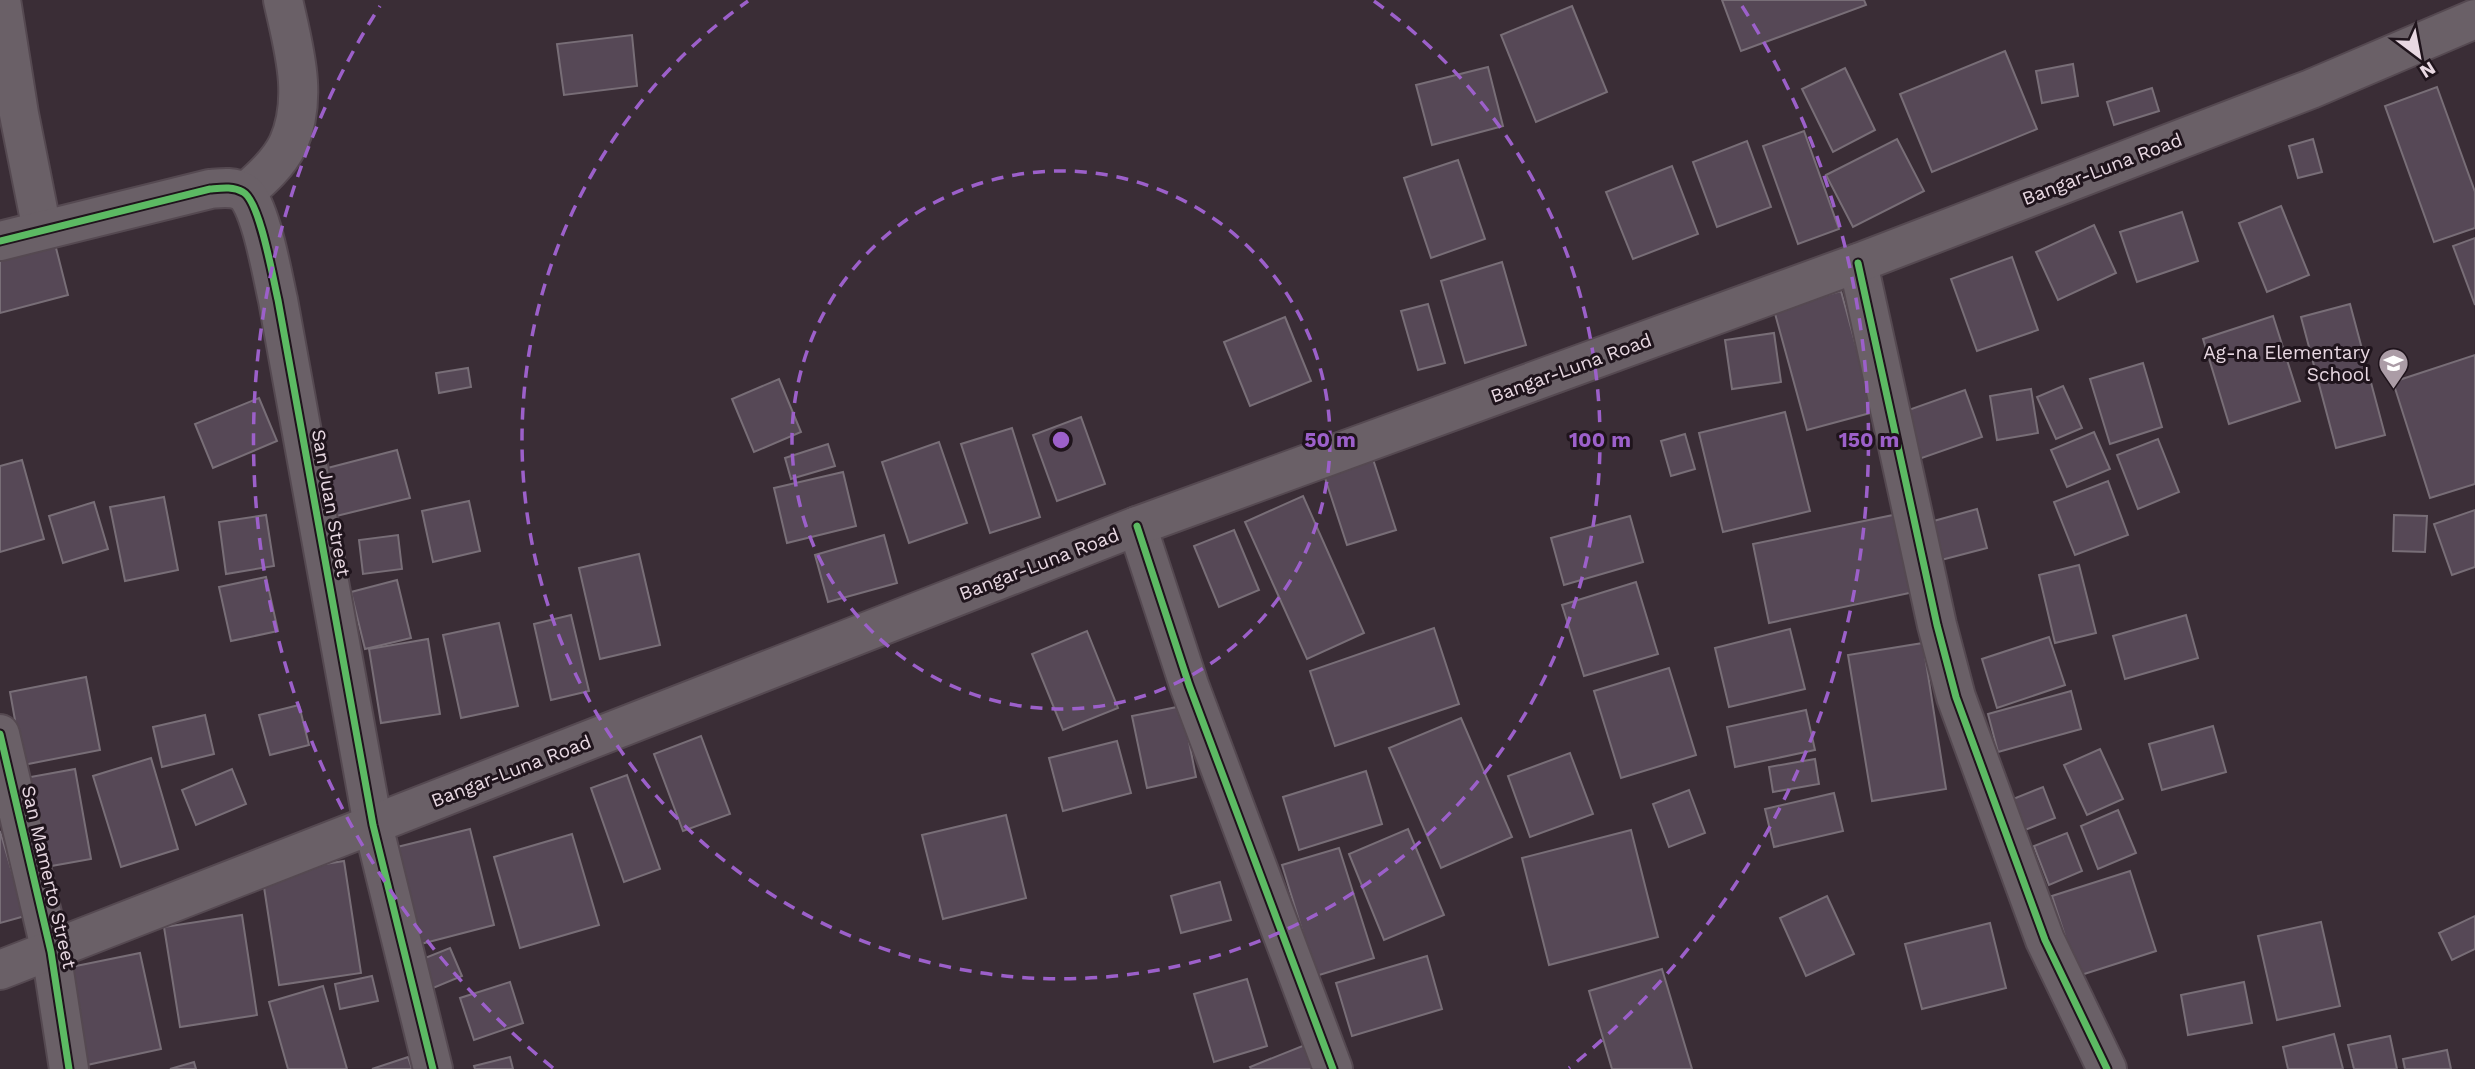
<svg xmlns="http://www.w3.org/2000/svg" width="2475" height="1069" viewBox="0 0 2475 1069" font-family="'Work Sans',sans-serif">
  <style>
    .building { fill: #564856; stroke: #786e77; stroke-width: 2 }
    .lines { fill: none; stroke-linecap: round; stroke-linejoin: round }
    .street-casing { stroke: #554951; stroke-width: 42 }
    .secondary-casing { stroke: #554951; stroke-width: 42 }
    .street { stroke: #6a6067; stroke-width: 38 }
    .secondary { stroke: #6a6067; stroke-width: 38 }
    .cycleway-casing { stroke: #1f141c; stroke-width: 11 }
    .cycleway { stroke: #5cba63; stroke-width: 7 }
    .ring { fill: none; stroke: #9c60ca; stroke-width: 3.5; stroke-dasharray: 12 9 }
    .labels { text-anchor: middle; dominant-baseline: central; stroke-width: 6; stroke-linejoin: round; paint-order: stroke }
    .street-label { font-size: 19px; fill: #e8d8e2; stroke: #1f141c }
    .poi-label { font-size: 19px; fill: #e8d8e2; stroke: #1f141c; text-anchor: end }
    .centre { fill: #9c60ca; stroke: #1f141c; stroke-width: 3.5 }
    .ring-label { font-size: 21px; text-anchor: middle; font-weight: bold; fill: #9c60ca; stroke: #1f141c; stroke-width: 6; stroke-linejoin: round; paint-order: stroke }
  </style>
  <rect width="100%" height="100%" fill="#3a2d36"/>
  <g class="building">
    <polygon points="1722,0 1864,0 1866,5 1741,51"/>
    <polygon points="1572,6 1607,92 1536,122 1501,35"/>
    <polygon points="632,35 637,86 564,95 557,44"/>
    <polygon points="2005,51 2037,129 1932,172 1900,94"/>
    <polygon points="2073,64 2078,96 2042,103 2036,71"/>
    <polygon points="1488,67 1503,126 1432,145 1416,85"/>
    <polygon points="1845,68 1875,130 1833,152 1802,89"/>
    <polygon points="2437,87 2475,192 2475,228 2434,242 2385,106"/>
    <polygon points="2152,88 2159,111 2114,125 2107,102"/>
    <polygon points="1804,131 1839,229 1798,244 1763,146"/>
    <polygon points="1897,139 1924,191 1853,227 1826,175"/>
    <polygon points="2313,139 2322,172 2298,178 2289,146"/>
    <polygon points="1747,141 1771,207 1717,227 1693,162"/>
    <polygon points="1458,160 1485,239 1431,258 1404,178"/>
    <polygon points="1672,166 1698,234 1633,259 1606,192"/>
    <polygon points="2281,206 2309,275 2267,292 2239,223"/>
    <polygon points="2182,212 2198,261 2137,282 2120,232"/>
    <polygon points="2094,225 2116,273 2058,300 2036,252"/>
    <polygon points="2475,238 2475,305 2453,246"/>
    <polygon points="55,244 68,295 0,313 0,258"/>
    <polygon points="2012,257 2038,330 1977,351 1951,279"/>
    <polygon points="1502,262 1526,345 1465,363 1441,281"/>
    <polygon points="1841,291 1874,412 1807,430 1774,310"/>
    <polygon points="1428,304 1445,363 1418,370 1401,311"/>
    <polygon points="2350,304 2385,435 2336,448 2301,317"/>
    <polygon points="2273,316 2300,401 2229,424 2203,339"/>
    <polygon points="1285,317 1311,381 1250,406 1224,342"/>
    <polygon points="1774,333 1781,382 1732,389 1725,340"/>
    <polygon points="2475,355 2475,484 2430,498 2393,382"/>
    <polygon points="2143,363 2162,427 2110,444 2090,379"/>
    <polygon points="468,368 471,387 439,393 436,373"/>
    <polygon points="779,379 801,432 754,452 732,399"/>
    <polygon points="2063,386 2082,428 2056,439 2037,397"/>
    <polygon points="2031,389 2038,433 1997,440 1990,396"/>
    <polygon points="1965,390 1982,437 1916,460 1900,413"/>
    <polygon points="259,398 277,441 213,468 195,424"/>
    <polygon points="1785,412 1810,511 1723,532 1699,433"/>
    <polygon points="1081,417 1105,484 1057,501 1033,435"/>
    <polygon points="1012,428 1040,517 990,533 961,444"/>
    <polygon points="2094,432 2110,469 2067,487 2051,450"/>
    <polygon points="1685,434 1695,469 1671,476 1661,441"/>
    <polygon points="2158,439 2179,492 2138,509 2117,455"/>
    <polygon points="939,442 967,523 909,543 882,462"/>
    <polygon points="828,444 835,466 791,479 785,458"/>
    <polygon points="397,450 410,498 324,519 312,472"/>
    <polygon points="1372,456 1396,530 1347,545 1323,472"/>
    <polygon points="22,460 44,539 0,552 0,466"/>
    <polygon points="843,472 856,526 787,543 774,488"/>
    <polygon points="2108,481 2128,535 2075,555 2054,502"/>
    <polygon points="1303,496 1364,633 1307,659 1245,522"/>
    <polygon points="164,497 178,570 125,581 110,507"/>
    <polygon points="469,501 480,551 433,562 422,511"/>
    <polygon points="94,502 108,549 63,563 49,516"/>
    <polygon points="1977,509 1987,548 1941,560 1930,522"/>
    <polygon points="2475,510 2475,567 2452,575 2434,524"/>
    <polygon points="1898,514 1914,592 1769,623 1753,544"/>
    <polygon points="266,515 274,566 226,574 219,522"/>
    <polygon points="2394,515 2427,516 2425,552 2393,551"/>
    <polygon points="1630,516 1643,562 1564,585 1551,538"/>
    <polygon points="1234,530 1259,590 1219,607 1194,546"/>
    <polygon points="398,535 402,569 363,574 359,540"/>
    <polygon points="884,535 897,583 828,602 815,555"/>
    <polygon points="639,554 660,645 600,659 579,568"/>
    <polygon points="2079,565 2096,633 2055,643 2039,575"/>
    <polygon points="266,577 278,631 231,641 219,587"/>
    <polygon points="397,580 411,638 365,649 351,592"/>
    <polygon points="1636,582 1658,654 1584,676 1562,605"/>
    <polygon points="571,615 589,691 551,700 534,624"/>
    <polygon points="2186,615 2198,658 2125,679 2113,636"/>
    <polygon points="499,623 518,706 461,718 443,635"/>
    <polygon points="1434,628 1459,704 1335,746 1310,671"/>
    <polygon points="1790,629 1805,689 1729,707 1715,648"/>
    <polygon points="1087,631 1118,708 1063,730 1032,654"/>
    <polygon points="2049,637 2065,685 1997,708 1982,659"/>
    <polygon points="428,639 440,714 381,723 369,649"/>
    <polygon points="1923,643 1946,789 1872,801 1848,655"/>
    <polygon points="1669,668 1696,755 1621,778 1594,691"/>
    <polygon points="86,677 100,750 23,765 10,692"/>
    <polygon points="2071,691 2081,729 1998,752 1988,714"/>
    <polygon points="299,705 309,745 270,755 259,715"/>
    <polygon points="1182,706 1196,777 1147,788 1132,716"/>
    <polygon points="1806,710 1815,750 1735,767 1727,727"/>
    <polygon points="205,715 214,754 162,767 153,727"/>
    <polygon points="1461,718 1512,837 1441,868 1389,748"/>
    <polygon points="2213,726 2226,772 2162,790 2149,744"/>
    <polygon points="701,736 730,814 683,831 654,754"/>
    <polygon points="1117,741 1131,793 1063,811 1049,758"/>
    <polygon points="2100,749 2123,799 2087,815 2064,765"/>
    <polygon points="1570,753 1593,814 1530,837 1508,776"/>
    <polygon points="151,758 178,849 121,867 93,776"/>
    <polygon points="1815,759 1819,784 1773,792 1769,767"/>
    <polygon points="75,769 91,859 40,868 25,778"/>
    <polygon points="232,769 246,804 196,825 182,790"/>
    <polygon points="1366,771 1382,824 1299,850 1283,797"/>
    <polygon points="627,775 660,869 624,882 591,788"/>
    <polygon points="2043,787 2055,818 2020,832 2008,801"/>
    <polygon points="1689,790 1705,833 1669,847 1653,804"/>
    <polygon points="1834,793 1843,831 1774,847 1765,809"/>
    <polygon points="2118,810 2136,853 2098,869 2081,826"/>
    <polygon points="1006,815 1026,898 943,919 922,835"/>
    <polygon points="470,829 494,925 417,945 393,848"/>
    <polygon points="1408,829 1444,915 1384,940 1349,854"/>
    <polygon points="1631,830 1658,937 1549,965 1522,858"/>
    <polygon points="0,831 25,916 0,923"/>
    <polygon points="2067,833 2082,871 2049,885 2034,846"/>
    <polygon points="572,834 599,925 520,948 494,857"/>
    <polygon points="1339,848 1374,958 1316,976 1282,865"/>
    <polygon points="344,861 361,973 279,985 262,874"/>
    <polygon points="2130,871 2156,951 2078,976 2052,896"/>
    <polygon points="1220,882 1231,920 1181,933 1171,896"/>
    <polygon points="1827,896 1854,954 1806,976 1780,918"/>
    <polygon points="242,915 257,1015 180,1027 164,927"/>
    <polygon points="2475,916 2475,949 2452,960 2439,933"/>
    <polygon points="2321,922 2340,1006 2277,1020 2258,936"/>
    <polygon points="1990,923 2006,988 1922,1009 1905,944"/>
    <polygon points="450,948 462,976 421,993 410,964"/>
    <polygon points="140,953 161,1049 87,1065 66,968"/>
    <polygon points="1427,956 1442,1009 1352,1036 1336,983"/>
    <polygon points="1662,969 1692,1069 1612,1069 1589,991"/>
    <polygon points="372,976 378,1001 340,1009 335,984"/>
    <polygon points="1247,979 1267,1046 1214,1062 1194,994"/>
    <polygon points="510,982 523,1023 474,1040 460,998"/>
    <polygon points="2244,982 2252,1023 2188,1035 2181,995"/>
    <polygon points="323,986 347,1069 288,1069 269,1002"/>
    <polygon points="2334,1034 2343,1069 2288,1069 2283,1047"/>
    <polygon points="2390,1036 2397,1069 2354,1069 2348,1045"/>
    <polygon points="1305,1045 1315,1069 1251,1069 1250,1067"/>
    <polygon points="2447,1050 2451,1069 2405,1069 2403,1059"/>
    <polygon points="408,1057 412,1069 372,1069"/>
    <polygon points="510,1057 513,1069 475,1069 474,1066"/>
    <polygon points="194,1062 196,1069 170,1069"/>
  </g>
  <g class="lines">
    <defs>
      <g id="street">
        <polyline points="1,0 19,114 42,230"/>
        <path d="M 245,193 C 261,179 279,163 288,144 C 309,97 293,46 283,0"/>
        <path d="M 0,241 L 210,189 C 221,188 233,186 243,192 C 260,201 273,279 278,300 L 373,825 L 433,1069"/>
        <polyline points="1858,263 1937,625 1956,697 2045,940 2107,1069"/>
        <polyline points="1137,526 1189,685 1333,1069"/>
        <polyline points="0,734 51,952 69,1069"/>
      </g>
      <polyline id="secondary" points="0,970 1137,526 1858,263 2311,89 2475,19"/>
    </defs>
    <use href="#street" class="street-casing"/>
    <use href="#secondary" class="secondary-casing"/>
    <use href="#street" class="street"/>
    <use href="#secondary" class="secondary"/>
    <defs>
      <g id="cycleway">
        <path d="M 0,241 L 210,189 C 221,188 233,186 243,192 C 260,201 273,279 278,300 L 373,825 L 433,1069"/>
        <polyline points="1858,263 1937,625 1956,697 2045,940 2107,1069"/>
        <polyline points="1137,526 1189,685 1333,1069"/>
        <polyline points="0,734 51,952 69,1069"/>
      </g>
    </defs>
    <use href="#cycleway" class="cycleway-casing"/>
    <use href="#cycleway" class="cycleway"/>
  </g>
  <g class="ring">
    <circle cx="1061" cy="440" r="269"/>
    <path d="M1374 1A539 539 0 1 1 748 1"/>
    <path d="M553 1068A808 808 0 0 1 380 6M1742 6A808 808 0 0 1 1569 1068"/>
  </g>
  <defs>
    <symbol id="school-pin" viewBox="-11 -11 22 30"><path d="M0 17L-7.5 6A9.5 9.5 0 1 1 7.5 6Z" fill="#ab9ca6" stroke="#1f141c"/><path d="M0-5L7-2L0 1L-7-2ZM-4 1L0 2.5L4 1V4Q0 6-4 4Z" fill="#fff"/></symbol>
  </defs>
  <g fill-rule="evenodd">
    <use href="#school-pin" x="2376" y="346" width="35" height="47"/>
  </g>
  <g class="labels">
    <g class="street-label">
      <text transform="translate(2102 169) rotate(-21)">Bangar-Luna Road</text>
      <text transform="translate(1571 368) rotate(-20)">Bangar-Luna Road</text>
      <text transform="translate(331 503) rotate(80)">San Juan Street</text>
      <text transform="translate(1039 564) rotate(-21)">Bangar-Luna Road</text>
      <text transform="translate(511 771) rotate(-21)">Bangar-Luna Road</text>
      <text transform="translate(49 877) rotate(77)">San Mamerto Street</text>
    </g>
    <g class="poi-label">
      <text x="2370" y="352">Ag-na Elementary<tspan x="2370" dy="22">School</tspan></text>
    </g>
  </g>
  <circle cx="1061" cy="440" r="10" class="centre"/>
  <g class="ring-label">
    <text x="1330" y="447">50 m</text>
    <text x="1600" y="447">100 m</text>
    <text x="1869" y="447">150 m</text>
  </g>
  <g transform="translate(2419 56) rotate(148)" stroke="#1f141c" stroke-width="5" paint-order="stroke">
  <path d="M0-5L12 26L0 18L-12 26Z" fill="#e8d8e2"/>
  <text y="-10" font-size="19" font-weight="bold" text-anchor="middle" fill="#e8d8e2">N</text>
  </g>
</svg>
